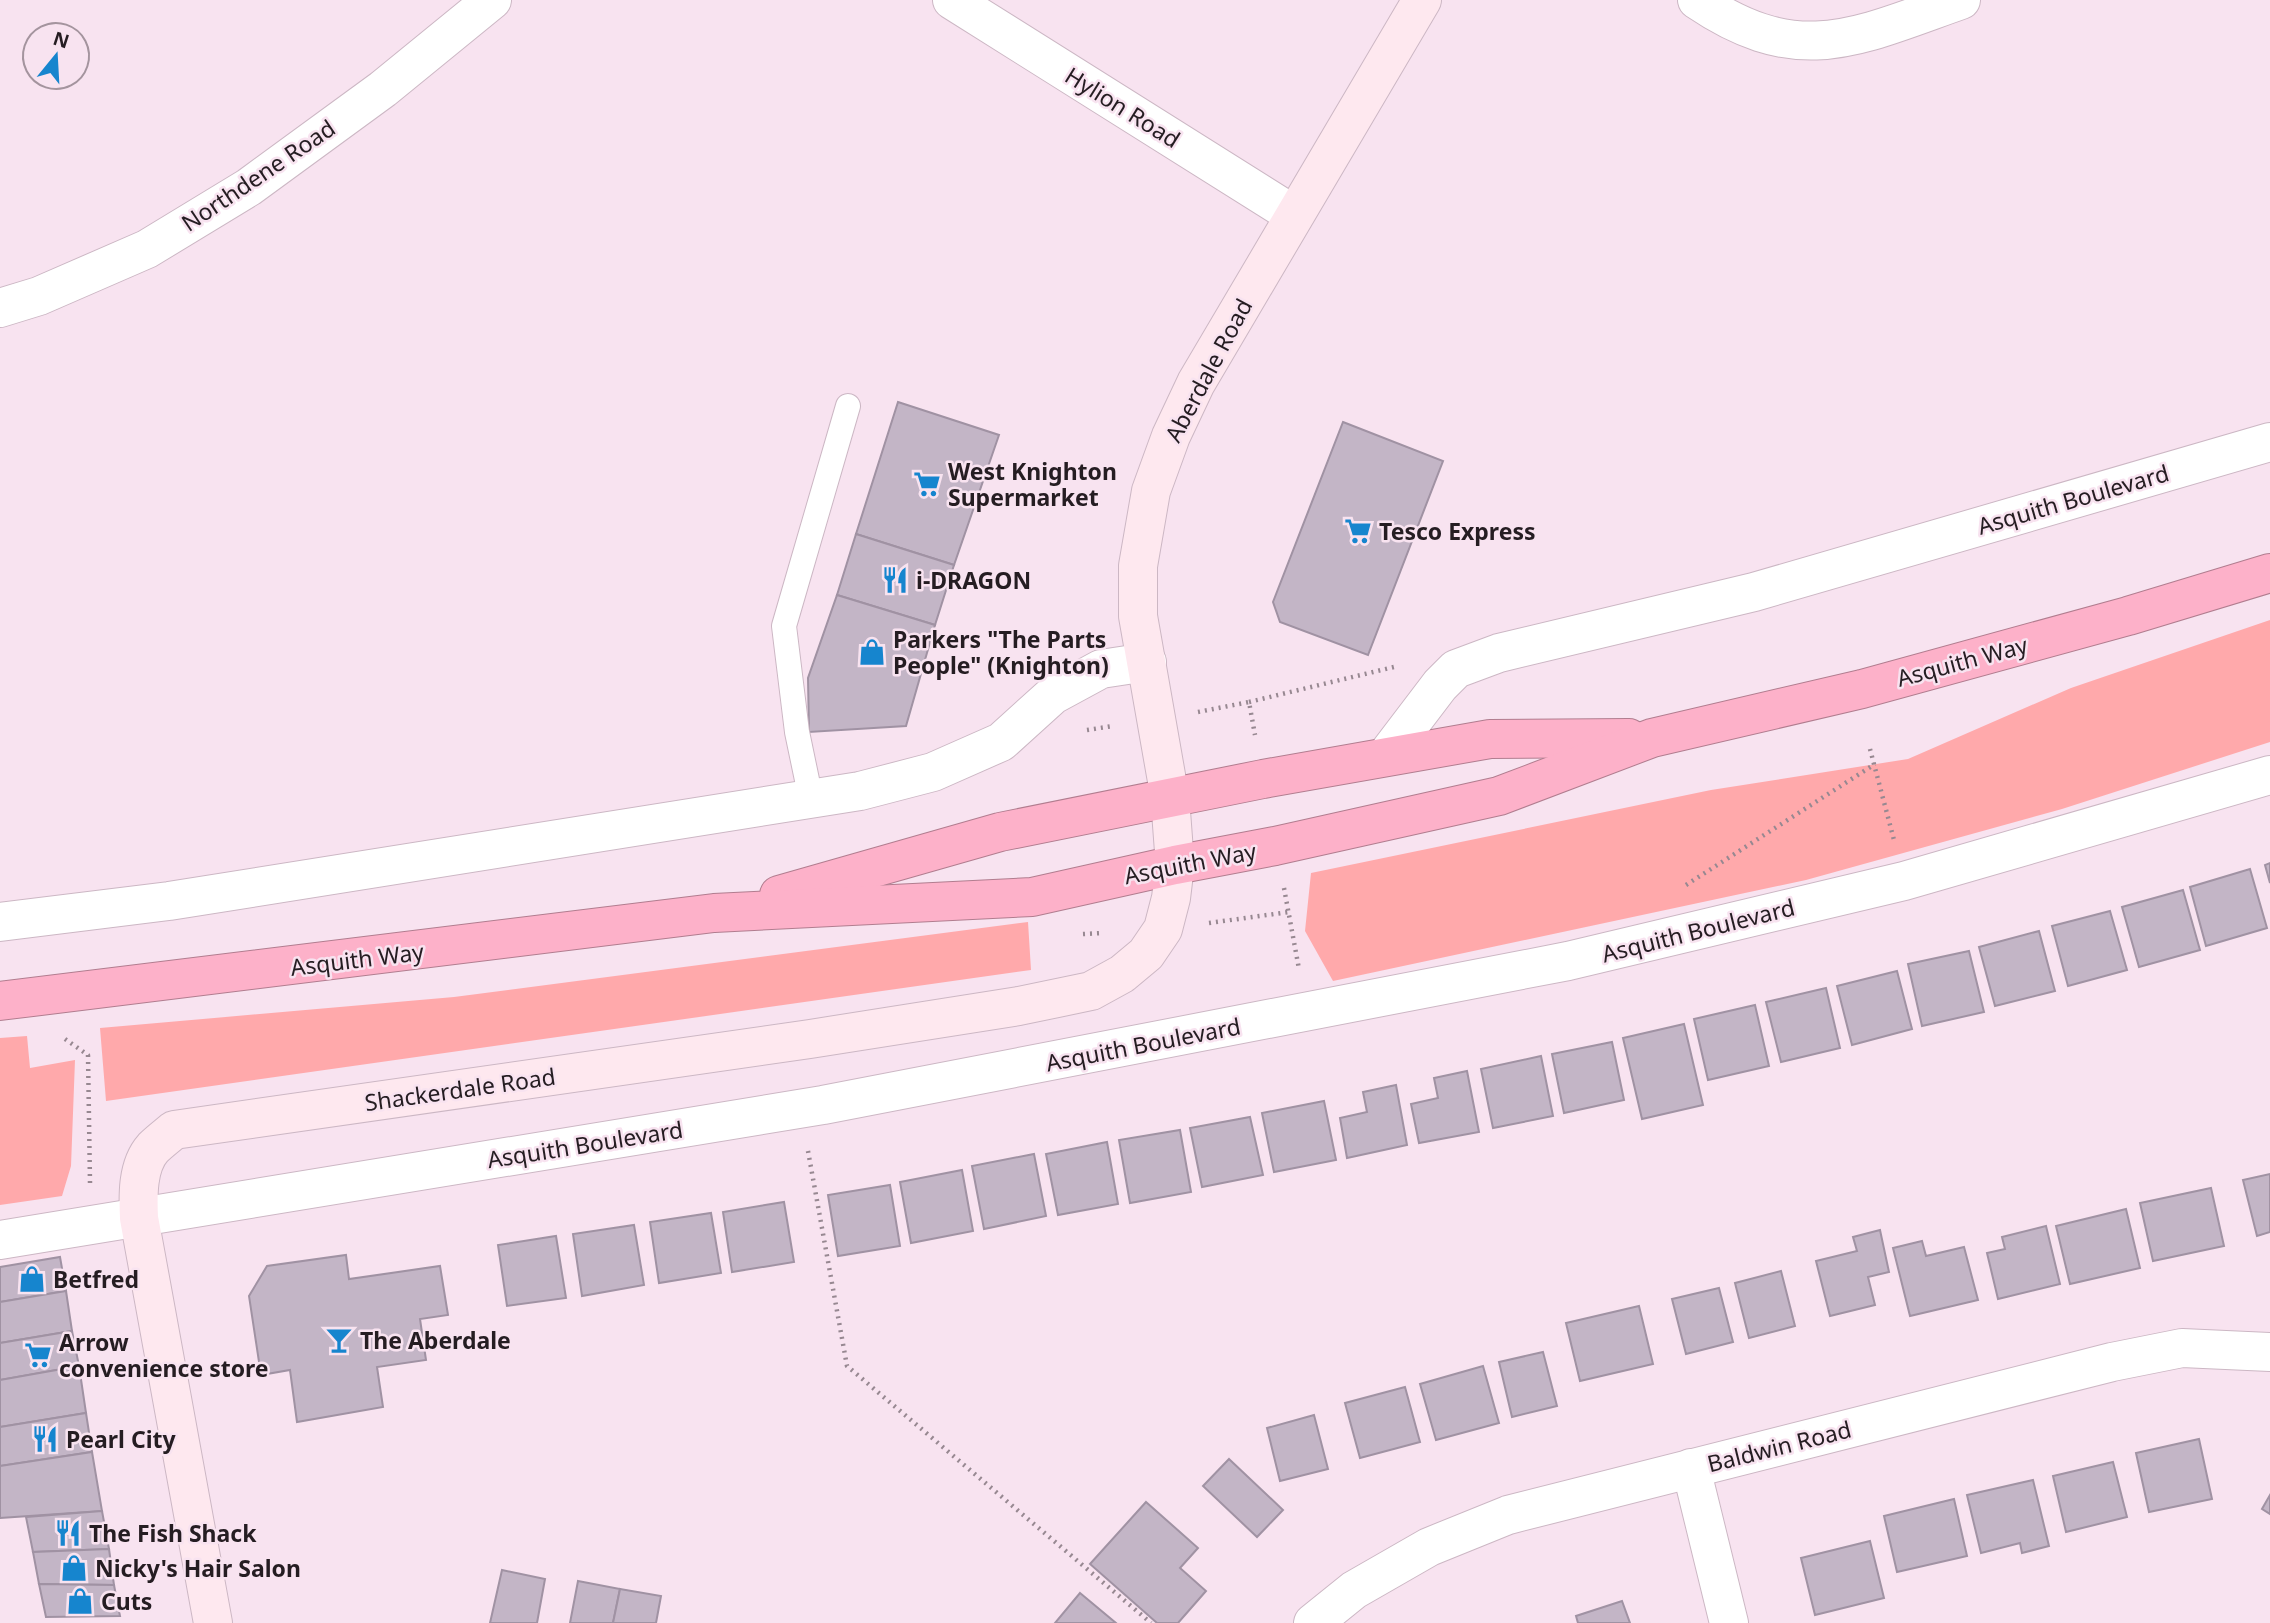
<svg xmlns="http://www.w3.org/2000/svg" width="2270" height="1623" viewBox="0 0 2270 1623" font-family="'Noto Sans',sans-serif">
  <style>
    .green { fill: #ffa9ab }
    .building { fill: #c3b5c6; stroke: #a092a3; stroke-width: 2 }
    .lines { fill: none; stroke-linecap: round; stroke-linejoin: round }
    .lane-casing { stroke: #ccb7c4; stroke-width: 26 }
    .street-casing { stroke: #ccb7c4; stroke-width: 40 }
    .secondary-casing { stroke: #ccb7c4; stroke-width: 40 }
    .highway-casing { stroke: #b17d8f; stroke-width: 40 }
    .path { stroke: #978891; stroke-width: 4.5; stroke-dasharray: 2 5; stroke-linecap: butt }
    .lane { stroke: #fff; stroke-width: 24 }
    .street { stroke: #fff; stroke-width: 38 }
    .secondary { stroke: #fee8ef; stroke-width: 38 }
    .highway { stroke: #fdb1c9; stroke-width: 38 }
    .labels { text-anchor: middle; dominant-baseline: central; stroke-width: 5; stroke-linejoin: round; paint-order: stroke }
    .street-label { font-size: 23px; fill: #251d22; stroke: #f8e3f0 }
    .poi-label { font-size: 23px; font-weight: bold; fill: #251d22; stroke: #f8e3f0; text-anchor: start }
  </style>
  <rect width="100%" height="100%" fill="#f8e3f0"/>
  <g class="green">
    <polygon points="2270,620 2270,742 2062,809 1806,880 1333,981 1305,931 1311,873 1711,790 1908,759 2071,688"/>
    <polygon points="1028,922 1031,970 106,1101 100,1028 454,997"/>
    <polygon points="27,1036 30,1068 75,1060 71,1166 62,1196 0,1205 0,1038"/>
  </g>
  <g class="building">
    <polygon points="898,402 999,435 954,565 856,534"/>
    <polygon points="1343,422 1443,461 1368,655 1280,622 1273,602"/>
    <polygon points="856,534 954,565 935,625 837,595"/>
    <polygon points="837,595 935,625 906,726 809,732 808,678"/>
    <polygon points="2270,863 2270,883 2265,865"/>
    <polygon points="2250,869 2267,928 2206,946 2190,887"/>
    <polygon points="2183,890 2200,950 2139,967 2122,907"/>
    <polygon points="2110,911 2127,970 2068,986 2052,926"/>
    <polygon points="2039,931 2055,991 1995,1006 1979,947"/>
    <polygon points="1969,951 1984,1012 1922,1026 1908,964"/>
    <polygon points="1897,971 1912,1029 1852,1045 1837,986"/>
    <polygon points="1826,988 1840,1048 1781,1062 1766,1002"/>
    <polygon points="1755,1005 1769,1066 1708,1080 1694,1019"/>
    <polygon points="1684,1024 1703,1105 1642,1119 1623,1038"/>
    <polygon points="1612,1042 1624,1100 1564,1113 1552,1054"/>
    <polygon points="1541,1056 1553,1116 1493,1128 1481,1069"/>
    <polygon points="1467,1071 1479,1132 1419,1143 1411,1104 1438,1098 1434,1078"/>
    <polygon points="1396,1085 1407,1145 1347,1158 1340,1118 1367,1112 1363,1092"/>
    <polygon points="1324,1101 1336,1160 1274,1172 1262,1113"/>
    <polygon points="1250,1117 1263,1175 1202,1187 1190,1128"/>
    <polygon points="1180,1130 1191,1192 1130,1203 1119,1140"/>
    <polygon points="1107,1142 1118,1204 1058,1215 1046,1154"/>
    <polygon points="1034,1154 1046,1216 984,1229 972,1166"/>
    <polygon points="962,1170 973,1231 911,1243 900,1182"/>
    <polygon points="2270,1174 2270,1232 2257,1236 2243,1180"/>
    <polygon points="890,1185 900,1246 838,1256 828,1195"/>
    <polygon points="2211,1188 2224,1246 2153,1261 2140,1203"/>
    <polygon points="784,1202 794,1262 732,1272 723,1212"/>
    <polygon points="2126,1209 2140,1268 2070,1284 2056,1226"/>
    <polygon points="711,1213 721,1273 659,1283 650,1222"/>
    <polygon points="634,1225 644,1285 582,1296 573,1234"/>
    <polygon points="2046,1226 2060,1284 1998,1299 1987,1253 2005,1249 2002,1237"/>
    <polygon points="1880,1230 1889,1272 1868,1277 1875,1305 1830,1316 1816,1261 1857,1251 1853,1237"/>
    <polygon points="556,1236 566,1298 507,1306 498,1245"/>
    <polygon points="1922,1241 1926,1256 1964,1247 1978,1300 1910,1316 1893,1248"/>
    <polygon points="346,1255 349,1279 440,1266 448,1315 420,1319 426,1360 377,1367 383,1407 297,1422 290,1370 261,1375 249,1296 267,1266"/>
    <polygon points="60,1257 66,1291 0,1302 0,1267"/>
    <polygon points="1781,1271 1795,1326 1749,1338 1735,1283"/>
    <polygon points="1719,1288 1733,1342 1686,1354 1672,1299"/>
    <polygon points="66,1291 72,1331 0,1343 0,1302"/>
    <polygon points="1639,1306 1653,1364 1580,1381 1566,1323"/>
    <polygon points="72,1331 79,1366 0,1380 0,1343"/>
    <polygon points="1543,1352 1557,1406 1512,1417 1499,1362"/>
    <polygon points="79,1366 86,1413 0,1427 0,1380"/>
    <polygon points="1483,1366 1499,1423 1436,1440 1420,1384"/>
    <polygon points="1405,1387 1420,1442 1360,1458 1345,1403"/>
    <polygon points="86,1413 92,1452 0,1466 0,1427"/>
    <polygon points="1314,1415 1328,1469 1280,1481 1267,1428"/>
    <polygon points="2199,1439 2212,1499 2149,1512 2136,1453"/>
    <polygon points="92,1452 102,1511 0,1518 0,1466"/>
    <polygon points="1229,1459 1283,1510 1257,1537 1203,1486"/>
    <polygon points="2113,1462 2127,1517 2066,1532 2053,1476"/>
    <polygon points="2033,1480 2049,1546 2022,1553 2020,1543 1981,1553 1967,1495"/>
    <polygon points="2270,1495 2270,1514 2262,1509"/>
    <polygon points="1954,1499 1967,1556 1897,1572 1884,1516"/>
    <polygon points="1146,1502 1198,1548 1180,1568 1206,1591 1178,1623 1157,1623 1090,1564"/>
    <polygon points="102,1511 109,1549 33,1552 26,1517"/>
    <polygon points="1870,1541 1884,1598 1815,1615 1801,1558"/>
    <polygon points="109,1549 114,1585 39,1584 33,1552"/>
    <polygon points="502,1570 545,1579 537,1623 490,1623"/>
    <polygon points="578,1581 620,1589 613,1623 570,1623"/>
    <polygon points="39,1584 114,1585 120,1616 46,1617"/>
    <polygon points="620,1589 661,1596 656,1623 613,1623"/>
    <polygon points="1080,1593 1116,1623 1055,1623"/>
    <polygon points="1622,1601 1630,1623 1578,1623 1576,1616"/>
  </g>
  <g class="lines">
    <defs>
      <polyline id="lane" points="811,799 797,732 784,626 848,406"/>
      <g id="street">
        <polyline points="952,0 1294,215"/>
        <path d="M 1697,0 C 1799,69 1856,37 1961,0"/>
        <polyline points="0,308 39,296 147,249 249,187 383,89 492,0"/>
        <polyline points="1386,756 1440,685 1456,669 1499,653 1754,592 2270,442"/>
        <polyline points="0,922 169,901 860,791 933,772 1001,742 1053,695 1101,669 1147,662"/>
        <polyline points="0,1240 823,1105 1568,961 1904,881 2270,775"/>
        <polyline points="1691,1468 1729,1623"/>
        <polyline points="1313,1623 1354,1590 1429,1547 1508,1515 2112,1362 2182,1348 2270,1352"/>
      </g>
      <path id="secondary" d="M 213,1623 L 139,1218 C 138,1196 137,1166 153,1148 C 159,1142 167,1136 174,1130 L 810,1039 L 1019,1006 L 1091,991 L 1122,974 L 1146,954 L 1163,929 L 1171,898 L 1175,865 L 1170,798 L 1138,616 L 1138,566 L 1151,491 L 1171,436 L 1196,383 L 1422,0"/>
      <g id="highway">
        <polyline points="779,895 1000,832 1263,779 1490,739 1629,738"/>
        <polyline points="0,1001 714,913 1032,897 1175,865 1275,846 1499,796 1652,738 1862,689 2128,616 2270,573"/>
      </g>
    </defs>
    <use href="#lane" class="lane-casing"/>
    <use href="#street" class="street-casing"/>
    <use href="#secondary" class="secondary-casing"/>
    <use href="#highway" class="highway-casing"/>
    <g class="path">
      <polyline points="1249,702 1398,666"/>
      <polyline points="1198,712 1249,702 1255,735"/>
      <polyline points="1087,730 1113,726"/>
      <polyline points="1870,749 1894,840"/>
      <polyline points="1686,885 1875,764"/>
      <polyline points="1284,888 1299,969"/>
      <polyline points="1209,923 1289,912"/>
      <polyline points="1083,934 1102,933"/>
      <polyline points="65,1039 88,1055 90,1183"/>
      <polyline points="808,1151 847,1366 1151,1623"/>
    </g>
    <use href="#lane" class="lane"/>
    <use href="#street" class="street"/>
    <use href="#secondary" class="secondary"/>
    <use href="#highway" class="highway"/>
  </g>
  <defs>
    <symbol id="supermarket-bare" viewBox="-9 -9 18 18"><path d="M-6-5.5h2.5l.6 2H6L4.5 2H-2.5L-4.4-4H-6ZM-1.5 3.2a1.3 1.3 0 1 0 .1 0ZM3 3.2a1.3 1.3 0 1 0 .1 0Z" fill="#1685ce" stroke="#f8e3f0" stroke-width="2.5" paint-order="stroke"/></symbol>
    <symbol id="restaurant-bare" viewBox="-9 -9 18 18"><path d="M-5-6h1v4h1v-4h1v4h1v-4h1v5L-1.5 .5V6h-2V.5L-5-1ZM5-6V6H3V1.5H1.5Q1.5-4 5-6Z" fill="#1685ce" stroke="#f8e3f0" stroke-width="2.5" paint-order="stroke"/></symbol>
    <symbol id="shop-bare" viewBox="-9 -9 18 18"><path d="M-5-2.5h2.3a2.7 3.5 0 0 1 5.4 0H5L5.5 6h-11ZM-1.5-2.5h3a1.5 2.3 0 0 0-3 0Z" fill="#1685ce" stroke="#f8e3f0" stroke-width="2.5" paint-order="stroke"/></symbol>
    <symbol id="bar-bare" viewBox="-9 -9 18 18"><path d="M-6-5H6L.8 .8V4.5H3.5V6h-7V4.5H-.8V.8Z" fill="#1685ce" stroke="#f8e3f0" stroke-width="2.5" paint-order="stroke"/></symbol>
  </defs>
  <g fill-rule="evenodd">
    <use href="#supermarket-bare" x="908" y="465" width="38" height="38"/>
    <use href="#supermarket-bare" x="1339" y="512" width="38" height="38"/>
    <use href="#restaurant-bare" x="876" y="561" width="38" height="38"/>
    <use href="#shop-bare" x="853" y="633" width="38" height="38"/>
    <use href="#shop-bare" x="13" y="1260" width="38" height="38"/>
    <use href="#bar-bare" x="320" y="1321" width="38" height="38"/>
    <use href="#supermarket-bare" x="19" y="1336" width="38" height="38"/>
    <use href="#restaurant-bare" x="26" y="1420" width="38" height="38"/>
    <use href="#restaurant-bare" x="49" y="1514" width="38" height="38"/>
    <use href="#shop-bare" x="55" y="1549" width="38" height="38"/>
    <use href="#shop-bare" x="61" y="1582" width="38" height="38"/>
  </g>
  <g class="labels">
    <g class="street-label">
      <text transform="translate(1123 107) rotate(32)">Hylion Road</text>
      <text transform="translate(258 175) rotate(-34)">Northdene Road</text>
      <text transform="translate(1208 370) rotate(-62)">Aberdale Road</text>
      <text transform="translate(2073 499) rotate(-16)">Asquith Boulevard</text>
      <text transform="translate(1962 661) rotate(-15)">Asquith Way</text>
      <text transform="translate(1190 863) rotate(-11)">Asquith Way</text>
      <text transform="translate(1698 930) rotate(-14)">Asquith Boulevard</text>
      <text transform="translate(357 959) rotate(-7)">Asquith Way</text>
      <text transform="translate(1143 1044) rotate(-11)">Asquith Boulevard</text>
      <text transform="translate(460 1089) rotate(-8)">Shackerdale Road</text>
      <text transform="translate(585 1144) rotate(-9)">Asquith Boulevard</text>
      <text transform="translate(1779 1446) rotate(-14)">Baldwin Road</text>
    </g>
    <g class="poi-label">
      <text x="948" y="471">West Knighton<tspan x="948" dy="26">Supermarket</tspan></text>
      <text x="1379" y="531">Tesco Express</text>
      <text x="916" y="580">i-DRAGON</text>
      <text x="893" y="639">Parkers "The Parts<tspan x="893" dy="26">People" (Knighton)</tspan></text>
      <text x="53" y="1279">Betfred</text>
      <text x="360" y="1340">The Aberdale</text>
      <text x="59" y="1342">Arrow<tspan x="59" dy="26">convenience store</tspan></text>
      <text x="66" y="1439">Pearl City</text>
      <text x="89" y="1533">The Fish Shack</text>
      <text x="95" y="1568">Nicky's Hair Salon</text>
      <text x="101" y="1601">Cuts</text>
    </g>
  </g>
  <g transform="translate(56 56) rotate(18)"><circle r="33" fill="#f8e3f0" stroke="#a4949e" stroke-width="2"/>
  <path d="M0-5L12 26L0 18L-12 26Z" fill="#1685ce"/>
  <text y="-10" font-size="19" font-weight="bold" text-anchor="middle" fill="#251d22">N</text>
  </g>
</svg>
